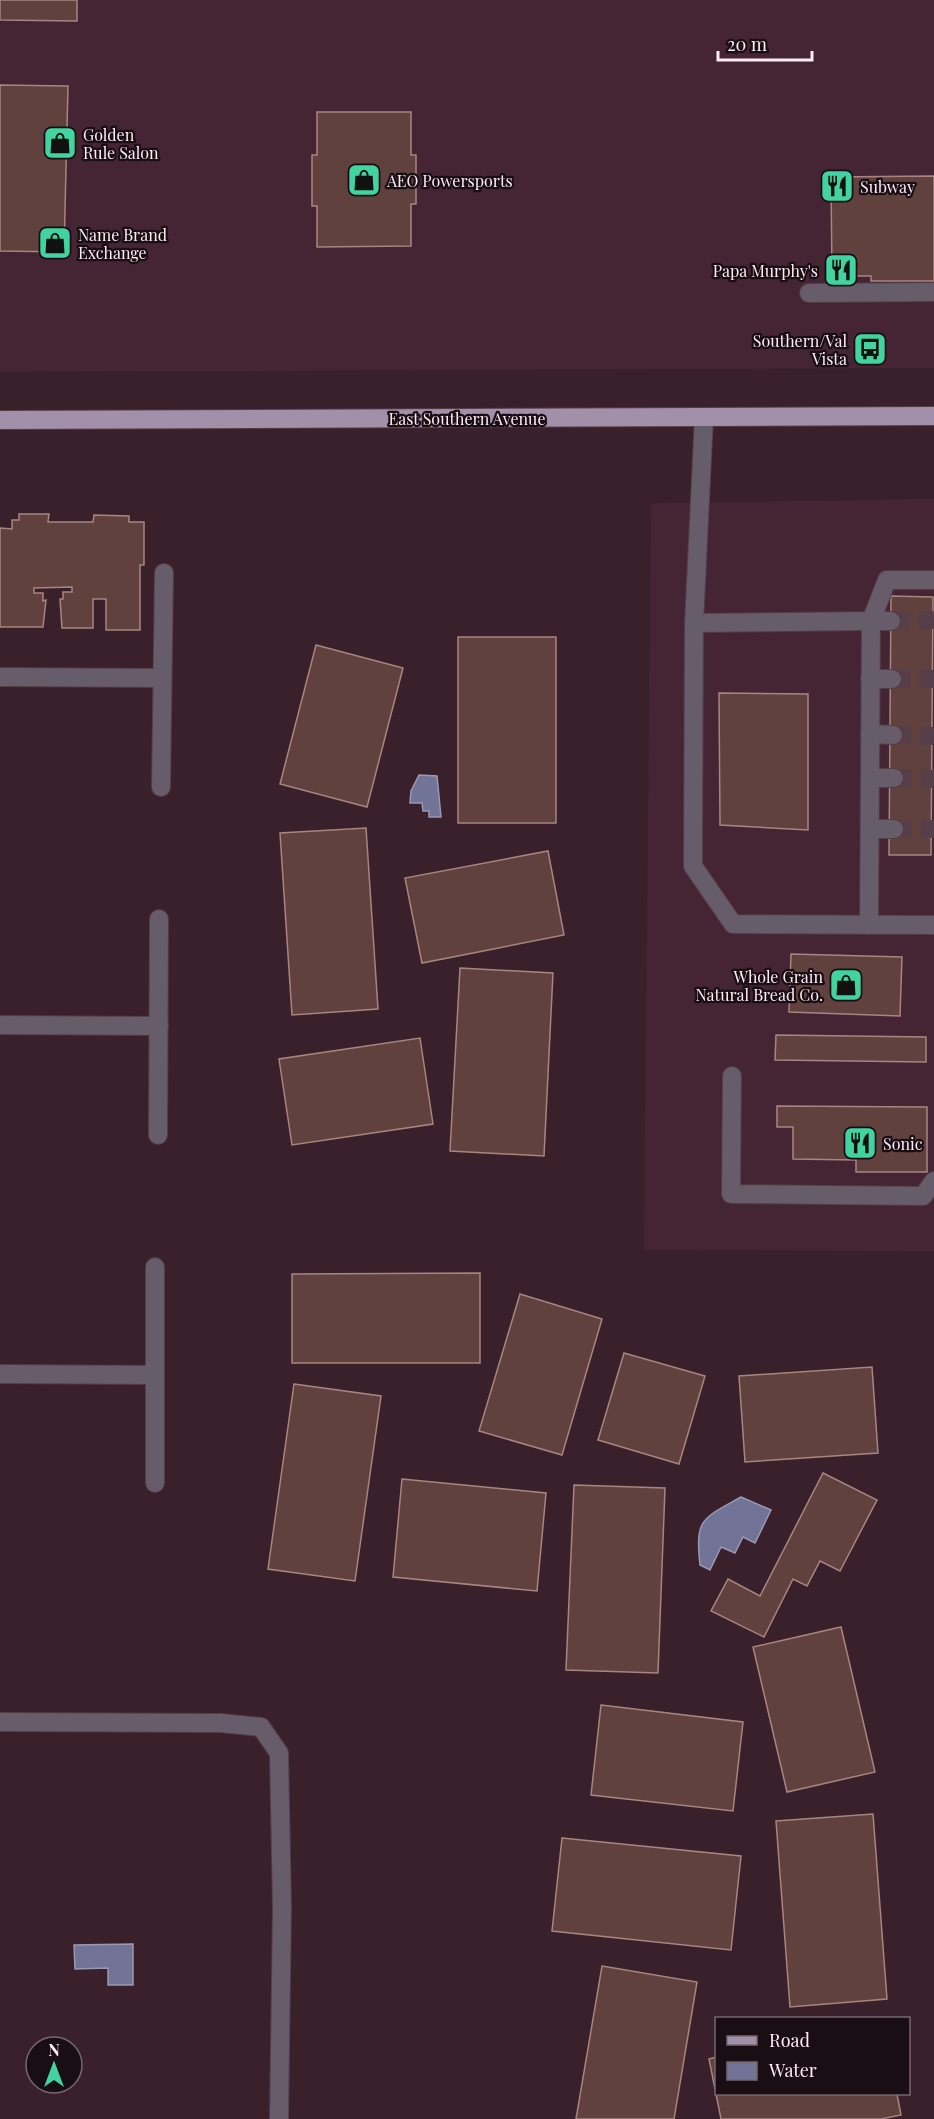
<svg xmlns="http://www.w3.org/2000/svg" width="934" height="2119" viewBox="0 0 934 2119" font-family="'Playfair Display',serif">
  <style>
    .built { fill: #452534 }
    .water { fill: #717497; stroke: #9b98b3; stroke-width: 1.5 }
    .building { fill: #60413e; stroke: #a88581; stroke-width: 1.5 }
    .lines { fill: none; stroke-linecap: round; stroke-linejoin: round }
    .minor-tunnel { stroke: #573f49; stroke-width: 18; stroke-dasharray: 18 9; stroke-linecap: butt }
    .minor-casing { stroke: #553d47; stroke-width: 20 }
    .major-casing { stroke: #553d47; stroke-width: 20 }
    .minor { stroke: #665c6a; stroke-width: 18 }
    .major { stroke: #a28faa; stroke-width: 18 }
    .labels { text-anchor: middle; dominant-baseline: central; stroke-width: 4.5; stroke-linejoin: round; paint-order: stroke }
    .poi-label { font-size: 16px; fill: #feecf4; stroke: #190e13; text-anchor: start }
    .street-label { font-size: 16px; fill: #feecf4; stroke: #190e13 }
  </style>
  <rect width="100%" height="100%" fill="#39202b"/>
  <g class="built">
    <polygon points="0,0 934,0 934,368 0,372"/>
    <polygon points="934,499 934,1251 644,1250 651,503"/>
  </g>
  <g class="water">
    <polygon points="419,775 437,776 441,817 429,817 429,811 423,811 422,803 410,803 411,791"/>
    <path d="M 741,1497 L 771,1510 L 755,1543 L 743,1537 L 735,1553 L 721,1547 L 710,1570 L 700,1565 C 695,1518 702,1519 741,1497 Z"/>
    <polygon points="133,1944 133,1985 108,1985 108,1968 75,1969 74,1945"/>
  </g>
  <g class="building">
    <polygon points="0,0 77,0 77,21 0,20"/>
    <polygon points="0,85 68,86 64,252 0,251"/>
    <polygon points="317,112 411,112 411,155 416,155 416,204 411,204 411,246 317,247 317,206 312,206 312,155 317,155"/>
    <polygon points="934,176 934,281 871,281 871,276 832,276 831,177"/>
    <polygon points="857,344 884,344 884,357 857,358"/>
    <polygon points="19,514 49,514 48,522 93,522 94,515 129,516 129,522 144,522 144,565 140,565 140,630 106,630 106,599 93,599 93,628 62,628 60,599 63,599 63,592 72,592 72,587 34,588 34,593 43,593 43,601 46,600 43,627 0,627 0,528 12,529 12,520 19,520"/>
    <polygon points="891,596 933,597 931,855 889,855"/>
    <rect x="458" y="637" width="98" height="186"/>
    <polygon points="316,645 403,668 367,807 280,784"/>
    <polygon points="719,693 808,694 808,830 720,825"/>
    <polygon points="366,828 378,1009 292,1015 280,833"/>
    <polygon points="548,851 564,935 422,963 405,878"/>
    <polygon points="791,954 902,957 900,1016 789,1012"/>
    <polygon points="460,968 553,973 544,1156 450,1151"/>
    <polygon points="776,1035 926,1037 926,1062 775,1060"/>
    <polygon points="420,1038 433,1124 292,1145 279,1059"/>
    <polygon points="777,1106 927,1107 927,1172 856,1172 856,1160 793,1159 793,1127 777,1127"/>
    <polygon points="480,1273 480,1363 292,1363 292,1274"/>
    <polygon points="520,1294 602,1319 562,1455 479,1431"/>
    <polygon points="624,1353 705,1376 679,1464 598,1440"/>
    <polygon points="872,1367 878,1453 745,1462 739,1376"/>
    <polygon points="294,1384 381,1396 355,1581 268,1569"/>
    <polygon points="823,1473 877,1500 840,1571 820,1561 807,1586 793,1579 764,1637 711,1611 728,1579 760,1596"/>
    <polygon points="402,1479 546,1493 537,1591 393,1577"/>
    <polygon points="574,1485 665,1488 658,1673 566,1670"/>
    <polygon points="841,1627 875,1772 787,1792 753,1647"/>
    <polygon points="601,1705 743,1722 733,1811 591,1795"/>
    <polygon points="873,1814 887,1999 790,2007 776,1821"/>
    <polygon points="562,1838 741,1856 731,1950 552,1931"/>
    <polygon points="602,1966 697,1982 674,2119 576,2119"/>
    <polygon points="716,2057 716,2094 897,2094 901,2115 881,2119 721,2119 709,2059"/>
  </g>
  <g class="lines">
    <g class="minor-tunnel">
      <polyline points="891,621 934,620"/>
      <polyline points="892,679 934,679"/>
      <polyline points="893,735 934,736"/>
      <polyline points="894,778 934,779"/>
      <polyline points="894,829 934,829"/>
    </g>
    <defs>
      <g id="minor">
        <polyline points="809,293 934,292"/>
        <polyline points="704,417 694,623 693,866 733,924 934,925"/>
        <polyline points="694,623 871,621 887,580 934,580"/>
        <polyline points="0,677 162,678"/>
        <polyline points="870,679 892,679"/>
        <polyline points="870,734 893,735"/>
        <polyline points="870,778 894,778"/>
        <polyline points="161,787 164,573"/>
        <polyline points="870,829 894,829"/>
        <polyline points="869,925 871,621 891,621"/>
        <polyline points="0,1025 159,1026"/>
        <polyline points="732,1076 731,1194 923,1196 934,1181"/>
        <polyline points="158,1135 159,919"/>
        <polyline points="0,1374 154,1375"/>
        <polyline points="155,1483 155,1267"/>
        <polyline points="0,1722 221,1723 261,1727 279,1753 282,1908 279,2119"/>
      </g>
      <polyline id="major" points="0,420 934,416"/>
    </defs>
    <use href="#minor" class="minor-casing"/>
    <use href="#major" class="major-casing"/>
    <use href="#minor" class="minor"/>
    <use href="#major" class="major"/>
  </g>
  <defs>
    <symbol id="shop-square" viewBox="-11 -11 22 22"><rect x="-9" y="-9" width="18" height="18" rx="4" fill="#41d4a1" stroke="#190e13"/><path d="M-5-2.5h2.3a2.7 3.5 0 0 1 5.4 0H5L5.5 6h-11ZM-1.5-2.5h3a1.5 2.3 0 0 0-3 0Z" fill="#111"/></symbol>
    <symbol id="restaurant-square" viewBox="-11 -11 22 22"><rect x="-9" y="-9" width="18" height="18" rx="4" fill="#41d4a1" stroke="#190e13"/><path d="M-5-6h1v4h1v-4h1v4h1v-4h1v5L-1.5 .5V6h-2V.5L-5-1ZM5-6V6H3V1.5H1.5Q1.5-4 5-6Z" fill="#111"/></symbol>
    <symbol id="bus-square" viewBox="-11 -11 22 22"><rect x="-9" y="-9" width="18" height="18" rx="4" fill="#41d4a1" stroke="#190e13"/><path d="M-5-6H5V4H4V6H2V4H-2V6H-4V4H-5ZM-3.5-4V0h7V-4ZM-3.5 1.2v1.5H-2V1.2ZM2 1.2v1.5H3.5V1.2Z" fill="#111"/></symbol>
  </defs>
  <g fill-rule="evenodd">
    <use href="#shop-square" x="41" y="124" width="38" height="38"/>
    <use href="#shop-square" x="345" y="161" width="38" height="38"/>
    <use href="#restaurant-square" x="818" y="167" width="38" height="38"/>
    <use href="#shop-square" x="36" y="224" width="38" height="38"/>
    <use href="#restaurant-square" x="822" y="251" width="38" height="38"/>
    <use href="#bus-square" x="851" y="330" width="38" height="38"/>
    <use href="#shop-square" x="827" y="966" width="38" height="38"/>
    <use href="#restaurant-square" x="841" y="1124" width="38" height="38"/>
  </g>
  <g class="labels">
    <g class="poi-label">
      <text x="83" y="134">Golden<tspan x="83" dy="18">Rule Salon</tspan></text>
      <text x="387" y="180">AEO Powersports</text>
      <text x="860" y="186">Subway</text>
      <text x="78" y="234">Name Brand<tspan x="78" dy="18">Exchange</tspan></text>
      <text x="818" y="270" text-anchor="end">Papa Murphy's</text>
      <text x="847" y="340" text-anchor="end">Southern/Val<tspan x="847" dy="18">Vista</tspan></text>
      <text x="823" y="976" text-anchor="end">Whole Grain<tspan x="823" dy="18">Natural Bread Co.</tspan></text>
      <text x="883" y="1143">Sonic</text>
    </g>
    <g class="street-label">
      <text x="467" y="418">East Southern Avenue</text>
    </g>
  </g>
  <rect x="715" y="2017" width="195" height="78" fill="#190e13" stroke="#75676d" stroke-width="1.5"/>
  <rect x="727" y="2036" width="30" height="9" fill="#a28faa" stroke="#75676d" stroke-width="1.5"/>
  <text x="769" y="2047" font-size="18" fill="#feecf4">Road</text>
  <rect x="727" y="2062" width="30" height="18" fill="#717497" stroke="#75676d" stroke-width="1.5"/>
  <text x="769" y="2077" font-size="18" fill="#feecf4">Water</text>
  <g transform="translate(54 2065)"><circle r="28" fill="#190e13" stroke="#75676d" stroke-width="1.5"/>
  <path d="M0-4.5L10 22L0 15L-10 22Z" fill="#41d4a1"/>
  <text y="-9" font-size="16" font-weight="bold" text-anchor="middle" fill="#feecf4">N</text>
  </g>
  <path d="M718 51v9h94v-9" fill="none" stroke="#feecf4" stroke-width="3"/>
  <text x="727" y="51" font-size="18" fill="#feecf4" stroke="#190e13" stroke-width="4.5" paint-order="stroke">20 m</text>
</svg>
